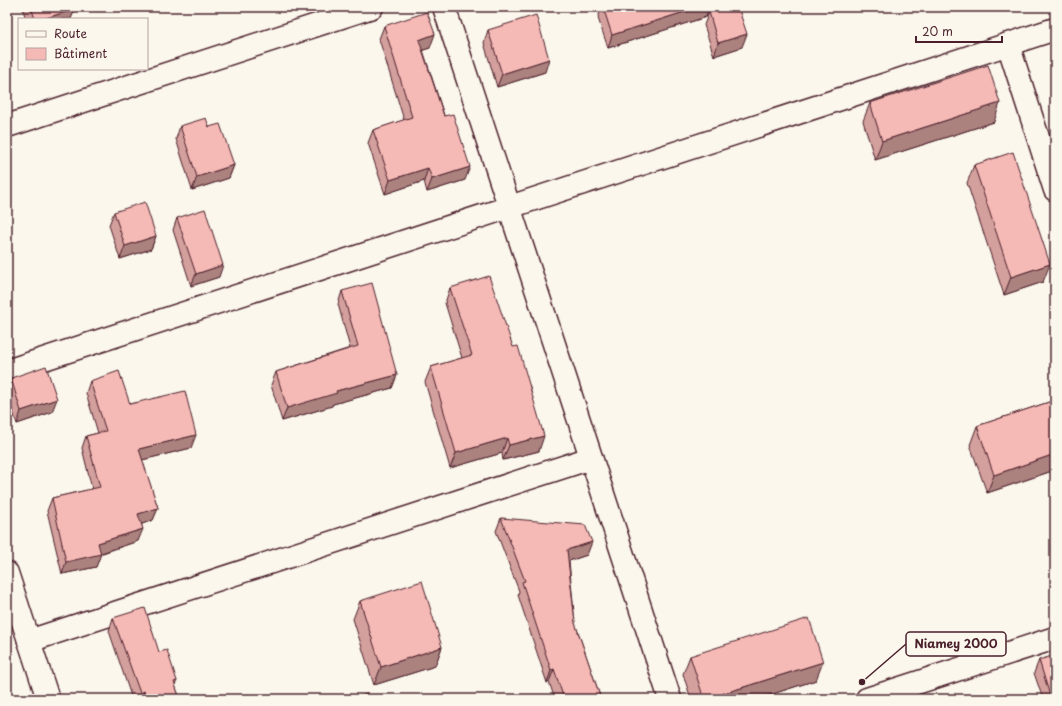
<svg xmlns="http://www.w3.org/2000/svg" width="1062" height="706" viewBox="0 0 1062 706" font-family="'Playpen Sans',sans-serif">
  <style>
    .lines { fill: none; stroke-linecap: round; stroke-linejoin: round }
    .minor-casing { stroke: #4a1f2b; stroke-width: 25 }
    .tertiary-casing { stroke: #4a1f2b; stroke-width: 25 }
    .minor { stroke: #fbf7ec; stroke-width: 22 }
    .tertiary { stroke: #fbf7ec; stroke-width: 22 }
    .wall { fill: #d4a09d; stroke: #4a1f2b }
    .shaded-wall { fill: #ac827f; stroke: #4a1f2b }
    .building { fill: #f6bab6; stroke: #4a1f2b }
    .leader { fill: none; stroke: #4a1f2b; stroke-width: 1.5 }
    .callout-dot { fill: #4a1f2b; stroke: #fbf7ec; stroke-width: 1.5 }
    .callout { fill: #fbf7ec; stroke: #4a1f2b; stroke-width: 1.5 }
    .callout-label { font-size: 12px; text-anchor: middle; font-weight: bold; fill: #4a1f2b }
  </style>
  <rect width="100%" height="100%" fill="#fbf7ec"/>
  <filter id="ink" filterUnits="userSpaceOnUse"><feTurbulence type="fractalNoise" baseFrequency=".025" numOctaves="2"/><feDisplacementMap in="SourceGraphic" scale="8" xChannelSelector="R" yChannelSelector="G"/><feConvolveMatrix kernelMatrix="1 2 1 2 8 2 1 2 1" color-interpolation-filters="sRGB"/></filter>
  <g filter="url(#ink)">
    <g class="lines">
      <defs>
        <g id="minor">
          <polyline points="444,7 670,699"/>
          <polyline points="1008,44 1055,190"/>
          <polyline points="7,371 1055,29"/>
          <polyline points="7,573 48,699"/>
          <polyline points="29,641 591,458"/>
          <polyline points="867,699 1055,638"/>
        </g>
        <polyline id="tertiary" points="7,126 372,7"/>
      </defs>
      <use href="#minor" class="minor-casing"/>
      <use href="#tertiary" class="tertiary-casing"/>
      <use href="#minor" class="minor"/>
      <use href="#tertiary" class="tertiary"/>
    </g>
    <g class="wall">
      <polygon points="22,7 74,7 71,19 26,19"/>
      <polygon points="602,7 709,7 706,17 608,48 598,18"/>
      <polygon points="709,12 742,47 714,56 704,25"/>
      <polygon points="384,26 430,48 423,50 465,180 427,192 424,181 385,194 368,143 373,130 404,120 379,39"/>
      <polygon points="488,30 545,72 497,87 484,43"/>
      <polygon points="870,103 994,122 875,160 863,121"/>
      <polygon points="180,126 209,127 234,165 229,178 192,190 176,139"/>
      <polygon points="974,165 1043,282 1004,295 967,183"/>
      <polygon points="114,212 156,236 151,249 120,259 109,225"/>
      <polygon points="177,218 219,277 191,286 173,230"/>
      <polygon points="450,288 539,451 503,460 502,453 450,468 425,382 431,367 462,358 445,303"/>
      <polygon points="342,291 397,375 392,388 333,404 332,406 282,421 271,385 276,372 350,348 338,304"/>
      <polygon points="11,378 52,412 17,424 7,394 7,388"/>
      <polygon points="90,381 130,404 191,448 142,460 158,508 153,520 142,524 138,541 100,554 96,567 62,574 47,511 52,498 92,489 82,448 86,436 98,433 86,393"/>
      <polygon points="1055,400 1055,470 987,493 970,445 977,426"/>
      <polygon points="501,518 587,555 569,561 575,623 601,699 555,699 549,682 547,683 518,595 519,591 496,531"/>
      <polygon points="360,601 442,647 435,666 374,685 353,619"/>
      <polygon points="113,618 159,652 177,681 175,685 180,699 132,699 109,631"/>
      <polygon points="690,656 816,680 757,699 691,699 683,674"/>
      <polygon points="1039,660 1055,699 1043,699 1034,673"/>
    </g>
    <g class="shaded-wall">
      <polygon points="700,7 709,7 706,17 608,48 612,35"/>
      <polygon points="75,9 71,19 43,19"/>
      <polygon points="435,34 430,48 414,53 419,40"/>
      <polygon points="747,34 742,47 714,56 718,43"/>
      <polygon points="549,59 545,72 497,87 502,74"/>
      <polygon points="1000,103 994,122 875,160 882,141"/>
      <polygon points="234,165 229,178 192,190 197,177"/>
      <polygon points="470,167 465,180 427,192 432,179"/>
      <polygon points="428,168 424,181 385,194 390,180"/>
      <polygon points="156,236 151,249 120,259 125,246"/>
      <polygon points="1050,264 1043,282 1004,295 1011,277"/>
      <polygon points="223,265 219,277 191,286 196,274"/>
      <polygon points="397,375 392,388 333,404 332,406 282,421 287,408 336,391"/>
      <polygon points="57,399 52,412 17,424 21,411"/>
      <polygon points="196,435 191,448 134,462 139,449"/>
      <polygon points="544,436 539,451 503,460 509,445"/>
      <polygon points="507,438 502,453 450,468 456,453"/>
      <polygon points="1055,454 1055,470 987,493 994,475"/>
      <polygon points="158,508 153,520 134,527 138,514"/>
      <polygon points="143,529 138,541 95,555 101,554 96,567 62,574 66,562 98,543"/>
      <polygon points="592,542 587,555 563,563 567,550"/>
      <polygon points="442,647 435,666 374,685 381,667"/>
      <polygon points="823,662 816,680 757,699 706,699"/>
      <polygon points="554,669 549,682 547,683 551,670"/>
      <polygon points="144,691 141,699 137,699 140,693"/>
    </g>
    <g class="building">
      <polygon points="31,7 74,7 75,9 43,19 35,19"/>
      <polygon points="603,7 700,7 612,35"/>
      <polygon points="724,7 738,7 747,34 718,43 709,12"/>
      <polygon points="427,12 435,34 419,40 444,116 453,114 470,167 432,179 428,168 390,180 373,130 412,117 384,26"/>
      <polygon points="536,15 549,59 502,74 488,30"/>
      <polygon points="988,65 1000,103 882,141 870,103"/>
      <polygon points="206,118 209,127 220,124 234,165 197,177 180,126"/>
      <polygon points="1013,152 1050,264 1011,277 974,165"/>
      <polygon points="145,202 156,236 125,246 114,212"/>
      <polygon points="205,209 223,265 196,274 177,218"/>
      <polygon points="489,276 513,347 518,346 544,436 509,445 507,438 456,453 431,367 472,355 450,288"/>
      <polygon points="372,283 397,375 336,391 337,393 287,408 276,372 358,346 342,291"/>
      <polygon points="46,366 57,399 21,411 11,378"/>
      <polygon points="119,371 130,404 185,391 196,435 139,449 158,508 138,514 143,529 98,543 101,554 66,562 52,498 100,487 86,436 106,431 90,381"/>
      <polygon points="1055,400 1055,454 994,475 977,426"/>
      <polygon points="501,518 585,525 592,542 567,550 575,623 601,699 564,699 554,669 551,670 522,582 525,581"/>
      <polygon points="422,581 442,647 381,667 360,601"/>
      <polygon points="145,608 159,652 167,650 177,681 174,682 180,699 147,699 144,691 140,693 113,618"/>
      <polygon points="809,618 823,662 706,699 704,699 690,656"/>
      <polygon points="1055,655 1055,699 1050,699 1051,699 1039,660"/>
      <polygon points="367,694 368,699 351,699"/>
    </g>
  </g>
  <path class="leader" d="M862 682L906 644"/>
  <circle class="callout-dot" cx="862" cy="682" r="4"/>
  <rect class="callout" x="906" y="632" width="100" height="24" rx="4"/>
  <g class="callout-label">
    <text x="956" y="648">Niamey 2000</text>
  </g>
  <rect width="1062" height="706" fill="none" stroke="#fbf7ec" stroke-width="24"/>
  <rect x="12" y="12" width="1038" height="682" fill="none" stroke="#4a1f2b" stroke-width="1.5" filter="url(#ink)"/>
  <rect x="18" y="18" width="130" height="52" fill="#fbf7ec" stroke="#b4a19f"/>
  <rect x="26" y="31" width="20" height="6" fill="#fbf7ec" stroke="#b4a19f"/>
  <text x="54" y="38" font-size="12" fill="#4a1f2b">Route</text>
  <rect x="26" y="48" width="20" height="12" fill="#f6bab6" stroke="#b4a19f"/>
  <text x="54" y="58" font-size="12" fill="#4a1f2b">Bâtiment</text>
  <path d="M916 36v6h86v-6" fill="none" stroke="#4a1f2b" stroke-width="2"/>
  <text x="922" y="36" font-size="12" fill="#4a1f2b" stroke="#fbf7ec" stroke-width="3" paint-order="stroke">20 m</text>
</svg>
